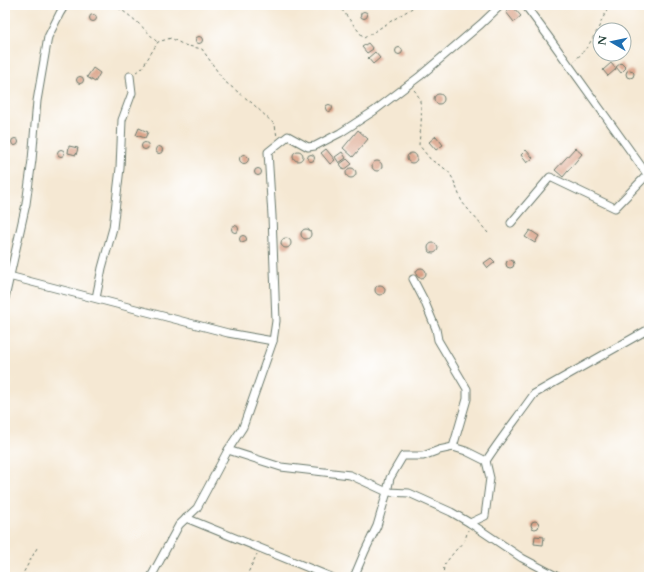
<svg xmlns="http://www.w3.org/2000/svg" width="654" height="582" viewBox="0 0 654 582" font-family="Cardo,serif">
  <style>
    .building { fill: #d9a085 }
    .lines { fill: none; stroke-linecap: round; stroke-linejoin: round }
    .minor-casing { stroke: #6a796c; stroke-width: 9 }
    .path { stroke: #6a796c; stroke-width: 1; stroke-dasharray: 3 3; stroke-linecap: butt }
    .minor { stroke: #fff; stroke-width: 7 }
  </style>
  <rect width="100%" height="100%" fill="#fff"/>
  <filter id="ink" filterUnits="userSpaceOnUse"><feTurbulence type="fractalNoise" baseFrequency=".025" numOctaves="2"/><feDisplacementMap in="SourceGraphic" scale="8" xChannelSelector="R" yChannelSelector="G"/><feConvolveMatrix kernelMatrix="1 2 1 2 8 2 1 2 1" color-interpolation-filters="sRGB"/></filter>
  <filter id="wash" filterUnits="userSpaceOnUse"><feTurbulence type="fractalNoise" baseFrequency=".012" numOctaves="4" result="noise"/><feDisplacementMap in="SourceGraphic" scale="16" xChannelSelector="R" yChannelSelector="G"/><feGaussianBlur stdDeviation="0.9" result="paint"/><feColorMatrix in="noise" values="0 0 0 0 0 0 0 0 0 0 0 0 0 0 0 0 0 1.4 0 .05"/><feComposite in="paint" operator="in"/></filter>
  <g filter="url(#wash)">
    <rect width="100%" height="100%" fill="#f5e8d3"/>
    <g id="blocks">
      <g class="building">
        <polygon points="513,7 521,16 514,22 506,12"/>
        <circle cx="364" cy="15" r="3.5"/>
        <circle cx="93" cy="18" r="3.5"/>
        <circle cx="199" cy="40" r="3.5"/>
        <polygon points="368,43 373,49 367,53 362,47"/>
        <circle cx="399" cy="51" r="3.5"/>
        <polygon points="375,52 380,58 373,64 368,58"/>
        <polygon points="611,63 616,69 608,76 603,70"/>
        <polygon points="621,63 626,68 621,73 616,67"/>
        <polygon points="93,68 100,73 95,82 87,77"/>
        <circle cx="630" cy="74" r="4"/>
        <circle cx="80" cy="80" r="3.5"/>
        <circle cx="439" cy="99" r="5"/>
        <circle cx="329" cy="108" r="3.5"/>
        <polygon points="139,128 148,132 145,138 136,135"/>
        <polygon points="358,130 368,139 353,157 343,148"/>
        <polygon points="436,136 443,145 436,150 429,142"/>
        <circle cx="15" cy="142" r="3.5"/>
        <circle cx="145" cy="146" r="3.5"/>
        <polygon points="69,146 78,148 76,155 68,153"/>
        <circle cx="159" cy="150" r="3.5"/>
        <polygon points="575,148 582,154 563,177 555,170"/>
        <polygon points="326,149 335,160 330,164 321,153"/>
        <circle cx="61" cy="153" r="3.5"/>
        <polygon points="526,150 533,158 527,163 521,155"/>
        <circle cx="298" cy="156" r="5"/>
        <polygon points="342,152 346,158 339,163 335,157"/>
        <circle cx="412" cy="158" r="5"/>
        <circle cx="244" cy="159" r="4.5"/>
        <circle cx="311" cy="158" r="3.5"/>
        <polygon points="347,159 352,164 344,170 340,164"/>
        <circle cx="377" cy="166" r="5"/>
        <circle cx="351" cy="173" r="5"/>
        <circle cx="258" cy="172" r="3.5"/>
        <circle cx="235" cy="229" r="3.5"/>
        <circle cx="306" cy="234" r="5"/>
        <polygon points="530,230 539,236 535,243 525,237"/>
        <circle cx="243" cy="239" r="3.5"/>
        <circle cx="286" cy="243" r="5"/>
        <circle cx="433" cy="248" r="5"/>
        <polygon points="491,258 495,262 488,268 484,263"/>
        <circle cx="510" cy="264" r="4"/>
        <circle cx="421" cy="273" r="5"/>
        <circle cx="380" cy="290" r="5"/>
        <circle cx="535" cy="525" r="4"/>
        <polygon points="535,536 544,537 543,545 534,544"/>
      </g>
    </g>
  </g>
  <g filter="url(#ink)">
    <use href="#blocks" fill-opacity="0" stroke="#6a796c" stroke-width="1"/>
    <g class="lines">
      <defs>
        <g id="minor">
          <polyline points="525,5 548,36 649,177"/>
          <polyline points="511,223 550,177 615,208 647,175"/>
          <polyline points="5,275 228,333 273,341"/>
          <polyline points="413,279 424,300 436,329 438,340 467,389 467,399 453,447"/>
          <polyline points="5,298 26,204 32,160 37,101 48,37 60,13 65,5"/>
          <polyline points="96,298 102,268 113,228 120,168 122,120 132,93 130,76"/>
          <polyline points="228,450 281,467 350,475 387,492 409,493 451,512 470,523 522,558 558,577"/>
          <path d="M 486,461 C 501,438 518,417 534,394 L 649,329"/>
          <polyline points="186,518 331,577"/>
          <polyline points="151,577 179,525 197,508 228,450 243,427 273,341 276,321 272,216 268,152 288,136 308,147 315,146 340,133 374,111 420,76 481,24 501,5"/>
          <polyline points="354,577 365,551 377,526 387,492 390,478 403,456 423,456 439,450 453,447 466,451 486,461 490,478 485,516 470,523"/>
        </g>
      </defs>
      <use href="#minor" class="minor-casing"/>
      <g class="path">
        <path d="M 113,5 C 130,14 144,28 157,42"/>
        <polyline points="338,5 364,38 417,5"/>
        <polyline points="574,62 588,46 597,31 609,5"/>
        <polyline points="136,72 142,68 158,42 171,38 184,45 202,49 224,81 252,103 275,125 277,137"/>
        <path d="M 414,90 C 426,102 420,129 419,145 L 431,160 L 441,166 L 448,171 L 453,179 L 462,202 L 488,233"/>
        <polyline points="21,577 37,548"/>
        <polyline points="246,577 257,554"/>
        <polyline points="443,577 444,565 455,551 465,540 468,530"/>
      </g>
      <use href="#minor" class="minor"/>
    </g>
  </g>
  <rect width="654" height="582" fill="none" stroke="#fff" stroke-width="20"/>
  <g transform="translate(612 42) rotate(279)"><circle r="19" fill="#ffffff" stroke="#a5b1ae"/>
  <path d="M0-3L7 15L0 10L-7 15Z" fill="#1f6fb2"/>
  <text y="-6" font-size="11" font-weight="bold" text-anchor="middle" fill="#1f3d34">N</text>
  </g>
</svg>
